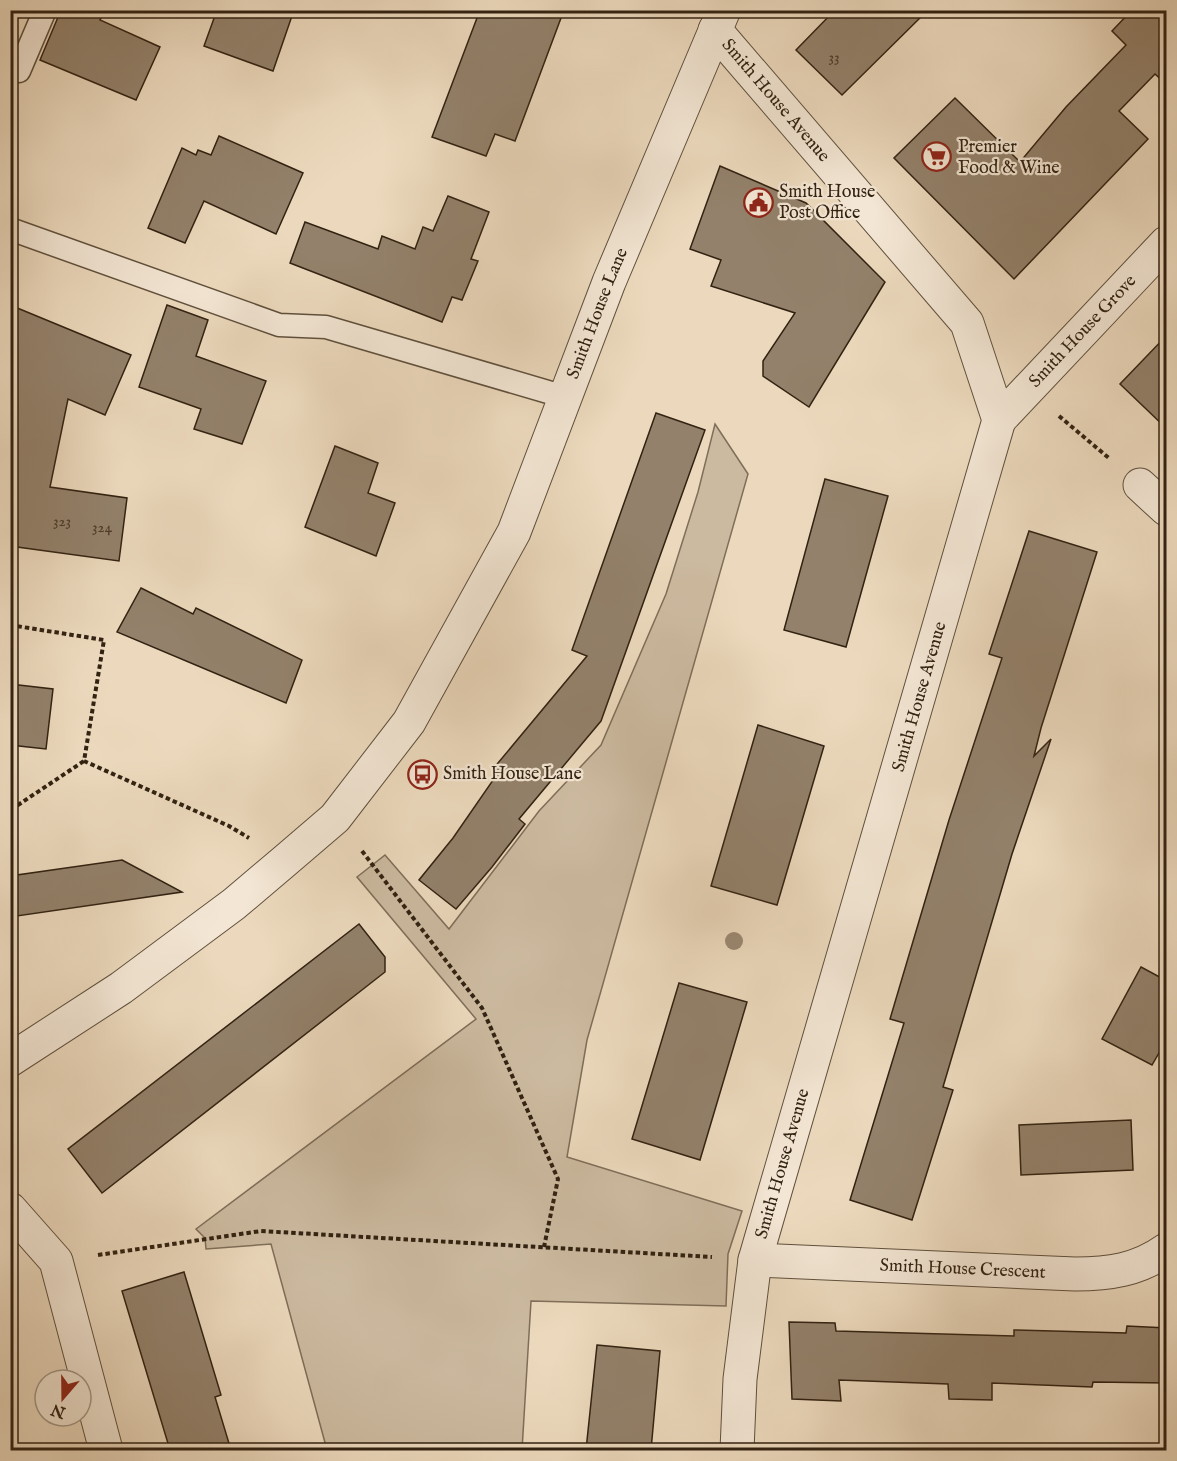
<svg xmlns="http://www.w3.org/2000/svg" width="1177" height="1461" viewBox="0 0 1177 1461" font-family="'IM FELL English',serif">
  <style>
    .green { fill: #ccbaa0; stroke: #7f6e59; stroke-width: 1.5 }
    .building { fill: #93816b; stroke: #322212; stroke-width: 1.5 }
    .lines { fill: none; stroke-linecap: round; stroke-linejoin: round }
    .service-casing { stroke: #60503d; stroke-width: 25 }
    .minor-casing { stroke: #60503d; stroke-width: 35 }
    .path { stroke: #322212; stroke-width: 4; stroke-dasharray: 4.5 3; stroke-linecap: butt }
    .service { stroke: #f3e6d4; stroke-width: 22 }
    .minor { stroke: #f3e6d4; stroke-width: 33 }
    .tree { fill: #9b8973 }
    .labels { text-anchor: middle; dominant-baseline: central; stroke-width: 4.5; stroke-linejoin: round; paint-order: stroke }
    .number-label { font-size: 15px; fill: #4a3a28 }
    .street-label { font-size: 18px; fill: #322212; stroke: #f3e6d4 }
    .poi-label { font-size: 18px; fill: #322212; stroke: #f3e6d4; text-anchor: start }
  </style>
  <rect width="100%" height="100%" fill="#ecd9bd"/>
  <filter id="stains"><feTurbulence type="fractalNoise" baseFrequency=".00333" numOctaves="4"/><feColorMatrix values="0 0 0 0 .2 0 0 0 0 .09 0 0 0 0 .02 0 0 0 .5 -.17"/></filter>
  <radialGradient id="worn" r=".72"><stop offset=".6" stop-color="#630" stop-opacity="0"/><stop offset="1" stop-color="#630" stop-opacity=".3"/></radialGradient>
  <polygon class="green" points="715,424 748,474 587,1040 567,1157 742,1211 728,1254 726,1306 531,1301 522,1450 327,1450 271,1244 206,1249 205,1238 196,1229 476,1019 357,877 385,855 449,929 539,811 601,745 666,594 698,492"/>
  <g class="building">
    <polygon points="61,10 105,10 100,20 160,47 136,100 40,60"/>
    <polygon points="217,10 294,10 273,71 204,46"/>
    <polygon points="480,10 564,10 515,141 495,134 486,156 432,137"/>
    <polygon points="835,10 928,10 842,95 796,50"/>
    <polygon points="1132,10 1167,10 1167,85 1155,74 1119,111 1148,139 1014,279 894,158 955,98 1020,162 1066,107 1126,45 1112,31"/>
    <polygon points="219,136 303,173 276,234 204,201 185,243 148,228 182,148 196,155 198,150 211,155"/>
    <polygon points="720,166 806,203 885,282 809,407 763,376 763,361 795,313 711,286 721,260 690,249"/>
    <polygon points="448,196 489,212 471,259 478,261 462,300 452,297 442,322 290,263 305,222 378,249 382,236 415,249 423,227 433,231"/>
    <polygon points="10,305 131,355 105,415 68,399 50,487 127,498 119,561 10,546"/>
    <polygon points="167,305 208,320 196,356 266,381 242,444 194,429 201,409 139,387"/>
    <polygon points="1167,335 1167,429 1120,384"/>
    <polygon points="656,413 705,430 601,721 519,819 525,824 492,867 456,909 419,880 453,838 498,773 493,769 587,656 572,650"/>
    <polygon points="335,446 378,463 368,493 395,503 376,556 305,527"/>
    <polygon points="825,479 888,496 846,647 784,630"/>
    <polygon points="1029,531 1097,552 1041,728 1034,756 1051,739 1012,854 943,1087 953,1090 912,1220 850,1200 904,1023 890,1019 949,820 1002,658 989,654"/>
    <polygon points="141,588 193,614 196,608 302,660 286,703 117,632"/>
    <polygon points="10,684 53,689 46,749 10,745"/>
    <polygon points="758,725 824,746 777,905 711,886"/>
    <polygon points="122,860 182,892 10,917 10,876"/>
    <polygon points="359,924 385,957 385,972 102,1193 68,1149"/>
    <polygon points="1141,967 1167,981 1167,1039 1152,1065 1102,1039"/>
    <polygon points="679,983 747,1002 700,1160 632,1139"/>
    <polygon points="1131,1120 1133,1170 1021,1175 1019,1125"/>
    <polygon points="184,1272 221,1395 215,1397 231,1450 170,1450 122,1291"/>
    <polygon points="789,1322 835,1323 836,1331 1014,1336 1014,1330 1126,1333 1127,1326 1167,1328 1167,1383 1093,1382 1092,1387 992,1383 992,1400 949,1399 948,1384 839,1380 841,1401 792,1399"/>
    <polygon points="597,1345 660,1351 651,1450 586,1450"/>
  </g>
  <g class="lines">
    <defs>
      <g id="service">
        <polyline points="19,71 45,10"/>
        <polyline points="10,229 279,325 326,327 565,397"/>
      </g>
      <g id="minor">
        <path id="s1" d="M 715,30 L 967,323 L 999,420 L 755,1260 L 740,1379 L 737,1450"/>
        <path id="s2" d="M 999,420 L 1166,243"/>
        <polyline points="1140,485 1166,509"/>
        <path id="s3" d="M 10,1060 L 121,988 L 234,904 L 286,860 L 335,818 L 409,722 L 514,532 L 609,282 L 723,12"/>
        <polyline points="10,1209 56,1261 106,1450"/>
        <path id="s4" d="M 755,1260 L 1075,1274 C 1109,1274 1138,1270 1166,1250"/>
      </g>
    </defs>
    <use href="#service" class="service-casing"/>
    <use href="#minor" class="minor-casing"/>
    <g class="path">
      <polyline points="1059,416 1110,459"/>
      <polyline points="10,625 104,640 84,761 229,826 249,838"/>
      <polyline points="10,805 18,805 84,761"/>
      <polyline points="362,851 482,1008 558,1179 544,1247"/>
      <polyline points="98,1255 261,1231 712,1257"/>
    </g>
    <use href="#service" class="service"/>
    <use href="#minor" class="minor"/>
  </g>
  <circle class="tree" cx="734" cy="941" r="9"/>
  <defs>
    <symbol id="supermarket-ring" viewBox="-11 -11 22 22"><circle r="9.5" fill="#f3e6d4" stroke="#8f2418" stroke-width="1.5"/><path d="M-6-5.5h2.5l.6 2H6L4.5 2H-2.5L-4.4-4H-6ZM-1.5 3.2a1.3 1.3 0 1 0 .1 0ZM3 3.2a1.3 1.3 0 1 0 .1 0Z" fill="#8f2418"/></symbol>
    <symbol id="civic-ring" viewBox="-11 -11 22 22"><circle r="9.5" fill="#f3e6d4" stroke="#8f2418" stroke-width="1.5"/><path d="M-.6-6.5H3V-4.5H.6V-3L4-1V1h2V6H-6V1h2V-1L-.6-3ZM-1.2 2.5V6h2.4V2.5Z" fill="#8f2418"/></symbol>
    <symbol id="bus-ring" viewBox="-11 -11 22 22"><circle r="9.5" fill="#f3e6d4" stroke="#8f2418" stroke-width="1.5"/><path d="M-5-6H5V4H4V6H2V4H-2V6H-4V4H-5ZM-3.5-4V0h7V-4ZM-3.5 1.2v1.5H-2V1.2ZM2 1.2v1.5H3.5V1.2Z" fill="#8f2418"/></symbol>
  </defs>
  <g fill-rule="evenodd">
    <use href="#supermarket-ring" x="920" y="140" width="33" height="33"/>
    <use href="#civic-ring" x="742" y="186" width="33" height="33"/>
    <use href="#bus-ring" x="406" y="758" width="33" height="33"/>
  </g>
  <g class="labels">
    <g class="number-label">
      <text x="834" y="57">33</text>
      <text x="62" y="521">323</text>
      <text x="102" y="527">324</text>
    </g>
    <g class="street-label">
      <text stroke="none"><textPath href="#s1" startOffset="93">Smith House Avenue</textPath></text>
      <text stroke="none"><textPath href="#s3" startOffset="978">Smith House Lane</textPath></text>
      <text stroke="none"><textPath href="#s2" startOffset="122">Smith House Grove</textPath></text>
      <text transform="translate(920 697) rotate(-74)">Smith House Avenue</text>
      <text transform="translate(783 1164) rotate(-74)">Smith House Avenue</text>
      <text stroke="none"><textPath href="#s4" startOffset="208">Smith House Crescent</textPath></text>
    </g>
    <g class="poi-label">
      <text x="958" y="147">Premier<tspan x="958" dy="21">Food &amp; Wine</tspan></text>
      <text x="779" y="192">Smith House<tspan x="779" dy="21">Post Office</tspan></text>
      <text x="443" y="774">Smith House Lane</text>
    </g>
  </g>
  <rect width="1177" height="1461" fill="none" stroke="#ecd9bd" stroke-width="36"/>
  <rect x="12" y="12" width="1153" height="1437" fill="none" stroke="#322212" stroke-width="3"/>
  <rect x="18" y="18" width="1141" height="1425" fill="none" stroke="#322212" stroke-width="1.5"/>
  <g transform="translate(63 1398) rotate(200)"><circle r="28" fill="#f3e6d4" stroke="#a69886" stroke-width="1.5"/>
  <path d="M0-4.5L10 22L0 15L-10 22Z" fill="#8f2418"/>
  <text y="-9" font-size="16" font-weight="bold" text-anchor="middle" fill="#322212">N</text>
  </g>
  <rect width="100%" height="100%" filter="url(#stains)"/>
  <rect width="100%" height="100%" fill="url(#worn)"/>
</svg>
